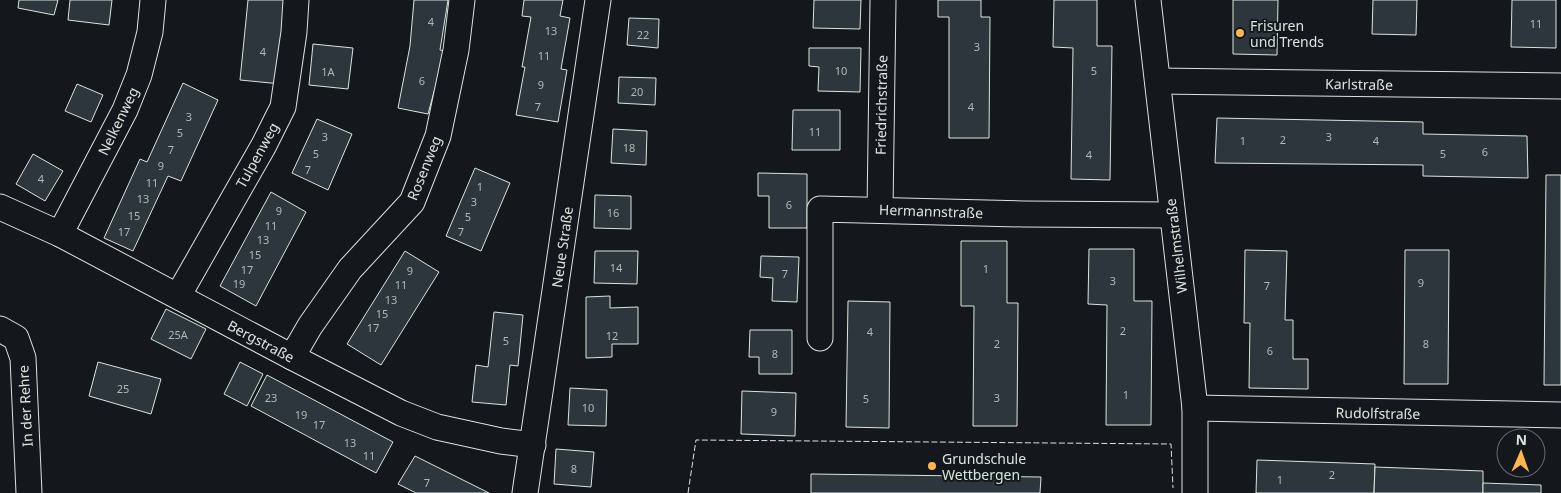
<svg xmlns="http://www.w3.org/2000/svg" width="1561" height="493" viewBox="0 0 1561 493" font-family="'Noto Sans',sans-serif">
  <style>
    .building { fill: #2c363c; stroke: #d8e6dc }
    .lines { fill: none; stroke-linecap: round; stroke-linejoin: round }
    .minor-casing { stroke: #d8e6dc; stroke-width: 27 }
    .minor { stroke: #14181c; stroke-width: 25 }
    .fence { stroke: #d8e6dc; stroke-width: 1; stroke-dasharray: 6 2.5; stroke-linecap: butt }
    .poi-dot { fill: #ffb74d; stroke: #14181c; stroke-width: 2 }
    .labels { text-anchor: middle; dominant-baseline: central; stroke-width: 4; stroke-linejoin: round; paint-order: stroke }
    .number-label { font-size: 11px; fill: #adbab4 }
    .poi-label { font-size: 14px; fill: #d8e6dc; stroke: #14181c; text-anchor: start }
    .street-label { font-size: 14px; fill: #d8e6dc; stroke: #14181c }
  </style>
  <rect width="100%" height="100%" fill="#14181c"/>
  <g class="building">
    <polygon points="19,0 58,0 54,15 18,8"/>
    <polygon points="70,0 112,0 109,25 68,20"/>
    <polygon points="248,0 289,0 281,84 240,80"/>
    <polygon points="414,0 448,0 440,50 445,51 428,114 398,108 410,46"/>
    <polygon points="524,0 563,0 560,16 570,18 561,69 567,70 558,122 516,115 525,67 522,67 531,17 522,16"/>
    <polygon points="814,0 861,0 860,29 813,28"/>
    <polygon points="938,0 981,0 981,17 990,17 989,138 949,138 949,17 938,17"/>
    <polygon points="1054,0 1097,0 1097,46 1112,46 1110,180 1071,179 1073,48 1053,47"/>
    <polygon points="1233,0 1278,0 1277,55 1233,54"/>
    <polygon points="1373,0 1417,0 1416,35 1372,34"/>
    <polygon points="1512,0 1556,0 1556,48 1511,47"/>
    <polygon points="629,18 659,19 658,48 627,45"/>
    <polygon points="313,44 353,48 348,89 309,85"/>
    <polygon points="809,48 861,48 860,92 818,91 819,67 809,66"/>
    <polygon points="619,77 656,78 655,105 618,103"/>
    <polygon points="183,83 218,100 181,181 168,176 133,251 104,238 140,159 147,162"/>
    <polygon points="77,84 103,95 91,122 65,111"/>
    <polygon points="793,110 840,110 840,150 792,150"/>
    <polygon points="1217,118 1423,122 1423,134 1527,136 1528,178 1423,176 1423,165 1215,163"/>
    <polygon points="317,119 352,134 328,190 292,173"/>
    <polygon points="613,129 647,131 646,165 611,163"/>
    <polygon points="33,154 63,171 45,201 16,184"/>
    <polygon points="475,168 510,183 481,251 446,236"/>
    <polygon points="758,173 807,174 807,228 769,228 769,196 758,196"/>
    <polygon points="1546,175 1561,175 1561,385 1544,385"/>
    <polygon points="271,192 306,212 256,306 220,286"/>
    <polygon points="595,195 631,196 631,229 594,228"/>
    <polygon points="961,241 1007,241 1007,303 1018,303 1017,426 973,426 974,306 961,306"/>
    <polygon points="1089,249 1134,249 1134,301 1152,301 1151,425 1106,425 1107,305 1088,304"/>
    <polygon points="1245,250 1287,251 1285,320 1293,320 1293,359 1308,359 1308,389 1249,388 1250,323 1244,323"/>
    <polygon points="1405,250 1449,250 1448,384 1404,384"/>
    <polygon points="405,251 439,272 381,365 347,344"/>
    <polygon points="595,251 638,251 637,284 594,283"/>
    <polygon points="761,256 799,257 797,302 772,301 773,278 760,277"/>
    <polygon points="610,296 610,308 638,307 638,344 612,344 612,357 586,358 586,297"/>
    <polygon points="848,301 890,302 889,428 846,427"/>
    <polygon points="166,309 206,329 191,359 151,339"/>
    <polygon points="494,312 523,315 518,366 510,365 506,405 472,402 476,365 488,367"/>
    <polygon points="750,330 792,330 792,374 759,374 759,357 749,357"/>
    <polygon points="98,362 161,379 151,414 89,396"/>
    <polygon points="240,362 263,374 247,406 224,394"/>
    <polygon points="267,375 393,442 376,473 251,406"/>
    <polygon points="570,388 607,390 606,426 568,425"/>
    <polygon points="742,391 796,393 795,436 741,434"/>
    <polygon points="556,449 594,452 591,487 554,484"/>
    <polygon points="415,456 489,493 416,493 398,484"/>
    <polygon points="1257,460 1375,464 1374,493 1256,493"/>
    <polygon points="1375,467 1483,471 1483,493 1374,493"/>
    <polygon points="811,474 1041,477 1040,493 811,493"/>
    <polygon points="1483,483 1541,485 1541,493 1483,493"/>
  </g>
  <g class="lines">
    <defs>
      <g id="minor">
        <polyline points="1148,0 1195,408 1195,493"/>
        <polyline points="1158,81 1561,86"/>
        <polyline points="0,207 60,234 292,357 401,413 437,427 501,441 533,445"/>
        <polyline points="880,210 883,0"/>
        <polyline points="60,234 125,110 139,75 150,32 153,0"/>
        <polyline points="178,296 264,145 283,107 294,32 296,0"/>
        <polyline points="0,329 16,338 23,358 29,493"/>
        <polyline points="820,338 820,209 1023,214 1172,215"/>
        <polyline points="292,357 310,326 350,269 412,202 438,136 456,50 462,0"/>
        <polyline points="1195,408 1561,415"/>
        <polyline points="525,493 598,0"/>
      </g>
    </defs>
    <use href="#minor" class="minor-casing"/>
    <use href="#minor" class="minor"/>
    <polyline class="fence" points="688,493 696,440 1171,444 1173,488"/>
  </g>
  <g class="poi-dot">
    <circle cx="1240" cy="33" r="5"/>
    <circle cx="932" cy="466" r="5"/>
  </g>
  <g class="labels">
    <g class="number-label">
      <text x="431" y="21">4</text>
      <text x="1536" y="23">11</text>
      <text x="551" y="30">13</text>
      <text x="643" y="34">22</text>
      <text x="977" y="46">3</text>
      <text x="263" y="51">4</text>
      <text x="544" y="55">11</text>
      <text x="841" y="70">10</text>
      <text x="1094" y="70">5</text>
      <text x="328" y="71">1A</text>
      <text x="422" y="80">6</text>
      <text x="541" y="84">9</text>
      <text x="637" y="91">20</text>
      <text x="538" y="106">7</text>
      <text x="971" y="106">4</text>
      <text x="189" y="116">3</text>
      <text x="815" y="131">11</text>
      <text x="180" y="132">5</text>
      <text x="325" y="136">3</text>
      <text x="1329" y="136">3</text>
      <text x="1283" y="139">2</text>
      <text x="1243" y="140">1</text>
      <text x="1376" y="140">4</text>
      <text x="629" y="147">18</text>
      <text x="171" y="149">7</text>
      <text x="1485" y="151">6</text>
      <text x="316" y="153">5</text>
      <text x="1443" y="153">5</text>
      <text x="1089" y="154">4</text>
      <text x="161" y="165">9</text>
      <text x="308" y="169">7</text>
      <text x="41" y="178">4</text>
      <text x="152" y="182">11</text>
      <text x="480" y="186">1</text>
      <text x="143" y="198">13</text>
      <text x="474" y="201">3</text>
      <text x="789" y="204">6</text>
      <text x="279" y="210">9</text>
      <text x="613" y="212">16</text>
      <text x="134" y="215">15</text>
      <text x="468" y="216">5</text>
      <text x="271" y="225">11</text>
      <text x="124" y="231">17</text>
      <text x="461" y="231">7</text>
      <text x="263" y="239">13</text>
      <text x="255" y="254">15</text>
      <text x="616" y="267">14</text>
      <text x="986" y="268">1</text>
      <text x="247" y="269">17</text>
      <text x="410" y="270">9</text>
      <text x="785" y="273">7</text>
      <text x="1113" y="280">3</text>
      <text x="1421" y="282">9</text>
      <text x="239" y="283">19</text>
      <text x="401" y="284">11</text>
      <text x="1267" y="285">7</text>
      <text x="391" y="299">13</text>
      <text x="382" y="313">15</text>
      <text x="373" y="327">17</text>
      <text x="1123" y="330">2</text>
      <text x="870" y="331">4</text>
      <text x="178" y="334">25A</text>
      <text x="612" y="335">12</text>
      <text x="506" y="340">5</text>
      <text x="997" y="343">2</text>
      <text x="1426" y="343">8</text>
      <text x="1270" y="350">6</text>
      <text x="775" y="353">8</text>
      <text x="123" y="388">25</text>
      <text x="1126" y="394">1</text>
      <text x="271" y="397">23</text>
      <text x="997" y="397">3</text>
      <text x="866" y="398">5</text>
      <text x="588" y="407">10</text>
      <text x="774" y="411">9</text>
      <text x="301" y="414">19</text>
      <text x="319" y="424">17</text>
      <text x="350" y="442">13</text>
      <text x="369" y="455">11</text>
      <text x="574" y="468">8</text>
      <text x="1332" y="474">2</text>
      <text x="1280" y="479">1</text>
      <text x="427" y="482">7</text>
    </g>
    <g class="poi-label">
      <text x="1250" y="25">Frisuren<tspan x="1250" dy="16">und Trends</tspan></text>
      <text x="942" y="458">Grundschule<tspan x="942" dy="16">Wettbergen</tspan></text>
    </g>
    <g class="street-label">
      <text transform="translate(1359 84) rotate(1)">Karlstraße</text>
      <text transform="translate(881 105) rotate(-89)">Friedrichstraße</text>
      <text transform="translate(118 121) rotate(-64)">Nelkenweg</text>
      <text transform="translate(257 155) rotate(-61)">Tulpenweg</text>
      <text transform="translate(424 168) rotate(-68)">Rosenweg</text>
      <text transform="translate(931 211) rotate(2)">Hermannstraße</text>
      <text transform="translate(1176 246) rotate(-97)">Wilhelmstraße</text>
      <text transform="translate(562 247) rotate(-82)">Neue Straße</text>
      <text transform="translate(261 341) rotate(28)">Bergstraße</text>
      <text transform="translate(25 406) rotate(-93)">In der Rehre</text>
      <text transform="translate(1378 413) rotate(1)">Rudolfstraße</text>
    </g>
  </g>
  <g transform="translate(1521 453) rotate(2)"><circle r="24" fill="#14181c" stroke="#626a69"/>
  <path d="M0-4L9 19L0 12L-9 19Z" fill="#ffb74d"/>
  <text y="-8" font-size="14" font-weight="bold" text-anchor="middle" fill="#d8e6dc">N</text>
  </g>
</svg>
